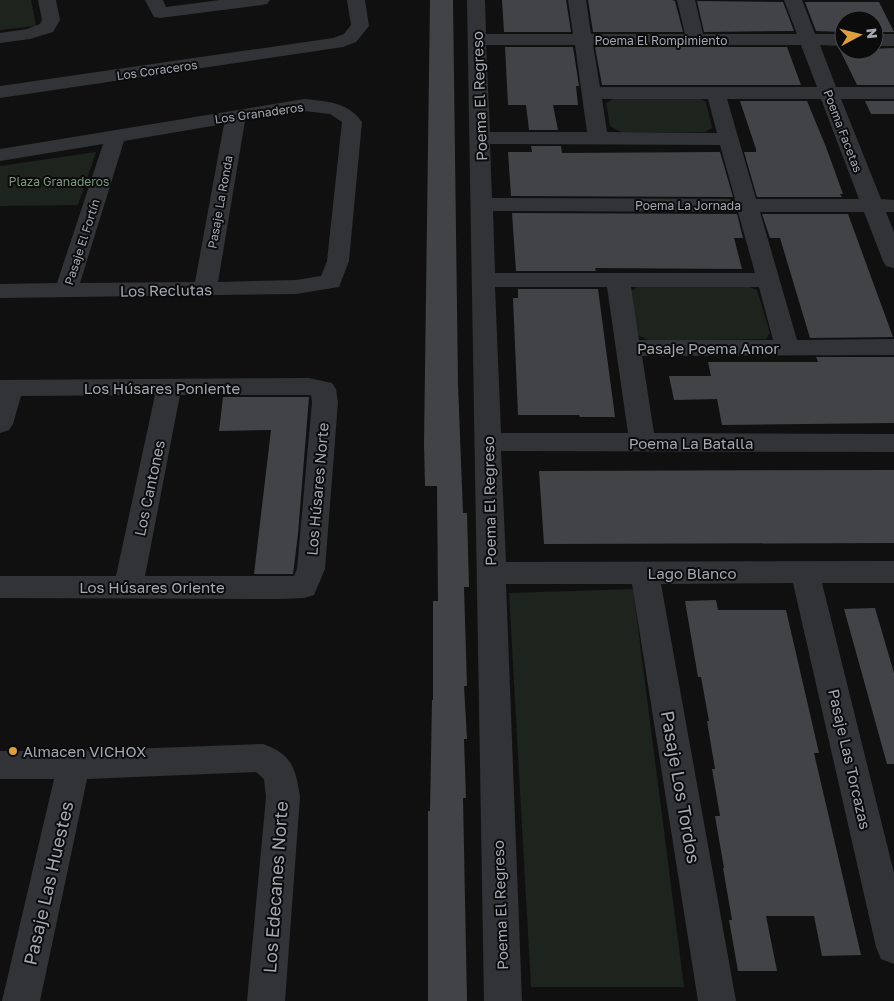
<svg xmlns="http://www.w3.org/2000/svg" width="894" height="1001" viewBox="0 0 894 1001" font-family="'Golos Text',sans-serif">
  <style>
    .green { fill: #1d231d }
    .building { fill: #424347 }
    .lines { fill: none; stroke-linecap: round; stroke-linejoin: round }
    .street { fill: #323336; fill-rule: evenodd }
    .poi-dot { fill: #dc9e3e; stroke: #0b0b0c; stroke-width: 2 }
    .labels { text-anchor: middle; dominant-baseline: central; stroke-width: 4; stroke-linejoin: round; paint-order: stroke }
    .far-street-label { font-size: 12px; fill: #a3a8b1; stroke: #0b0b0c }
    .far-park-label { font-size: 12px; fill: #7c9a7c; stroke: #0b0b0c }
    .street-label { font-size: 15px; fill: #a3a8b1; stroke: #0b0b0c }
    .poi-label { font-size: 15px; fill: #a3a8b1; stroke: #0b0b0c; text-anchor: start }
    .near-street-label { font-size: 18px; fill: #a3a8b1; stroke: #0b0b0c }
  </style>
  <rect width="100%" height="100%" fill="#101011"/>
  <g class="green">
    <polygon points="0,0 31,0 36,26 0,30"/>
    <polygon points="613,99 700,99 706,102 712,128 705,132 621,132 610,126 606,103"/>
    <polygon points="96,152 78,205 0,206 0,166"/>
    <polygon points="637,287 750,287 757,290 770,333 766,339 650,341 638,335 629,293"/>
    <polygon points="633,589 684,987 531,987 509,593"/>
  </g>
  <g class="building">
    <polygon points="430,0 453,0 458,385 463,513 467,513 469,587 464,587 467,686 464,686 467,739 464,739 466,798 463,798 467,1001 428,1001 428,811 430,811 432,700 433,700 433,601 438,601 437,486 425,486 424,444"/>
    <polygon points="502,0 566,0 571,32 504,32"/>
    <polygon points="588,0 672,0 675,1 683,32 593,32"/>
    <polygon points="697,1 783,2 794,31 704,32"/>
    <polygon points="805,2 879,2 894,32 874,32 874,20 844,20 844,32 816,31"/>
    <polygon points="505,47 573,47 579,86 576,86 578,105 553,105 558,130 529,130 526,105 508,105"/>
    <polygon points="595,47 787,47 801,85 602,85"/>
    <polygon points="839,48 844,48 844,50 894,48 894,85 857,85"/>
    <polygon points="740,101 807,101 826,147 843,194 840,194 842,197 757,197 744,152 756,152 756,149"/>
    <polygon points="865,101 894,101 894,114 871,114"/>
    <polygon points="531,146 561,146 562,153 720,152 733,197 511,196 508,152 532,152"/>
    <polygon points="512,213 737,214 743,238 734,238 742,269 595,268 596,271 516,271"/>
    <polygon points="762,214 848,214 893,337 810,338 780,238 770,238"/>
    <polygon points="518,289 598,289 615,417 580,417 579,415 518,415 513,298 518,298"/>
    <polygon points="816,357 894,357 894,423 722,425 717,399 674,400 669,376 711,376 708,362 818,362"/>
    <polygon points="223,397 309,397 298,534 293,574 254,574 271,430 219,431"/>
    <polygon points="894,470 894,543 544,544 539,471"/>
    <polygon points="716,600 718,610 786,610 819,753 814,753 861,955 822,956 814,916 766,916 777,971 738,971 729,920 732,920 723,868 724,868 715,816 720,816 712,769 715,769 707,721 709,721 701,677 698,677 685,601"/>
    <polygon points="875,608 894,673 894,764 887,764 844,609"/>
  </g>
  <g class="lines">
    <g class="street">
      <polygon points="38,0 56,0 60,20 53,32 30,39 0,43 0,33 27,29 40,24 42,20"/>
      <polygon points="145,0 163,0 166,7 220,0 270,0 267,4 261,5 160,18 154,17"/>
      <polygon points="347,0 365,0 369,26 356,42 343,47 0,98 0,86 333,38 344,34 351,25"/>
      <path d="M 467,0 L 485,0 L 486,34 L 573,34 L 568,0 L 586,0 L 591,34 L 685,34 L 677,0 L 695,0 L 703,34 L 797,34 L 784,0 L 802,0 L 815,34 L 844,34 L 844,46 L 820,45 L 836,87 L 894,87 L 894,99 L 841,99 L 881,199 L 894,200 L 894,212 L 886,212 L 894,232 L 894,268 L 886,266 L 883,261 L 864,212 L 760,212 L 797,340 L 894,339 L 894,355 L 642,356 L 654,433 L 894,434 L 894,452 L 501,451 L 506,562 L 894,561 L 894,583 L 822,583 L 894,873 L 894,964 L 881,959 L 876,947 L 793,583 L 661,584 L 736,1001 L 698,1001 L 632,584 L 506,584 L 522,1001 L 484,1001 ZM 486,45 L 575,45 L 587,132 L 490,132 ZM 593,45 L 801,45 L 817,87 L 600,87 ZM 602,99 L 708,99 L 717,133 L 607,132 ZM 727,99 L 821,99 L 859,199 L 756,199 ZM 490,144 L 720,145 L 735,199 L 492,198 ZM 493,211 L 738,212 L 755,273 L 495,273 ZM 495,287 L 607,287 L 628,433 L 501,433 ZM 631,287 L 759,287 L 773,340 L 639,340 Z"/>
      <rect x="874" y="34" width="20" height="12"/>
      <path d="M 304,99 C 326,101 348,102 362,122 L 349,261 L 339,287 L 296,294 L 0,298 L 0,284 L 57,283 L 103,144 L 0,161 L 0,149 ZM 304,111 L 330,114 L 342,122 L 327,261 L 321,276 L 296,280 L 218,282 L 245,121 ZM 224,124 L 195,282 L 80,283 L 124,141 Z"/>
      <path d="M 309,378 L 332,383 L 336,389 L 338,402 L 325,569 L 314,595 L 304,598 L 280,599 L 0,598 L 0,576 L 116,576 L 155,395 L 21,396 L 13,424 L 9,430 L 0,433 L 0,380 ZM 180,395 L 311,395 L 312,402 L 297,569 L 294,576 L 145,576 Z"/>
      <path d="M 263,744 C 292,754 296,769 300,797 L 285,1001 L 247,1001 L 266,797 L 264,779 L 256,772 L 87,779 L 40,1001 L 2,1001 L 54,779 L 0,779 L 0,751 L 74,751 Z"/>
    </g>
  </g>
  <circle class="poi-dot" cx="13" cy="751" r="5"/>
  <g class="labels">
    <g class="far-street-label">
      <text x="661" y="40">Poema El Rompimiento</text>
      <text transform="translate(157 70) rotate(-8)">Los Coraceros</text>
      <text transform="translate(259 113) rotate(-8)">Los Granaderos</text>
      <text transform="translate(843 131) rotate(69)">Poema Facetas</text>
      <text transform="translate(220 202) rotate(-80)">Pasaje La Ronda</text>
      <text x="688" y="205">Poema La Jornada</text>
      <text transform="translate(82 242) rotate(-72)">Pasaje El Fortín</text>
    </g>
    <g class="far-park-label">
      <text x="59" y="181">Plaza Granaderos</text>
    </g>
    <g class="street-label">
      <text transform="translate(479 96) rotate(-92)">Poema El Regreso</text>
      <text transform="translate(166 290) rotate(-1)">Los Reclutas</text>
      <text x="708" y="348">Pasaje Poema Amor</text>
      <text x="162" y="388">Los Húsares Poniente</text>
      <text x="691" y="443">Poema La Batalla</text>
      <text transform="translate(149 488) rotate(-78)">Los Cantones</text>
      <text transform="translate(317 489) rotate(-85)">Los Húsares Norte</text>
      <text transform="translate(489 501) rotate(-91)">Poema El Regreso</text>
      <text x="692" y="573">Lago Blanco</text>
      <text x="152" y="587">Los Húsares Oriente</text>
      <text transform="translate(850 759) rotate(77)">Pasaje Las Torcazas</text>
      <text transform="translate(500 905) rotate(-92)">Poema El Regreso</text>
    </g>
    <g class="poi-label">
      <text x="23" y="751">Almacen VICHOX</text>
    </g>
    <g class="near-street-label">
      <text transform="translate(681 787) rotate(80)">Pasaje Los Tordos</text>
      <text transform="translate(48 883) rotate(-77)">Pasaje Las Huestes</text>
      <text transform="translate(275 887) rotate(-86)">Los Edecanes Norte</text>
    </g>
  </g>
  <g transform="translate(859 35) rotate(83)"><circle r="24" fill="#0b0b0c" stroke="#484a4e"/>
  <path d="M0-4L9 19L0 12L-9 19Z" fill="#dc9e3e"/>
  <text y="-8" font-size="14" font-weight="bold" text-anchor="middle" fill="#a3a8b1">N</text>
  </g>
</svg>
